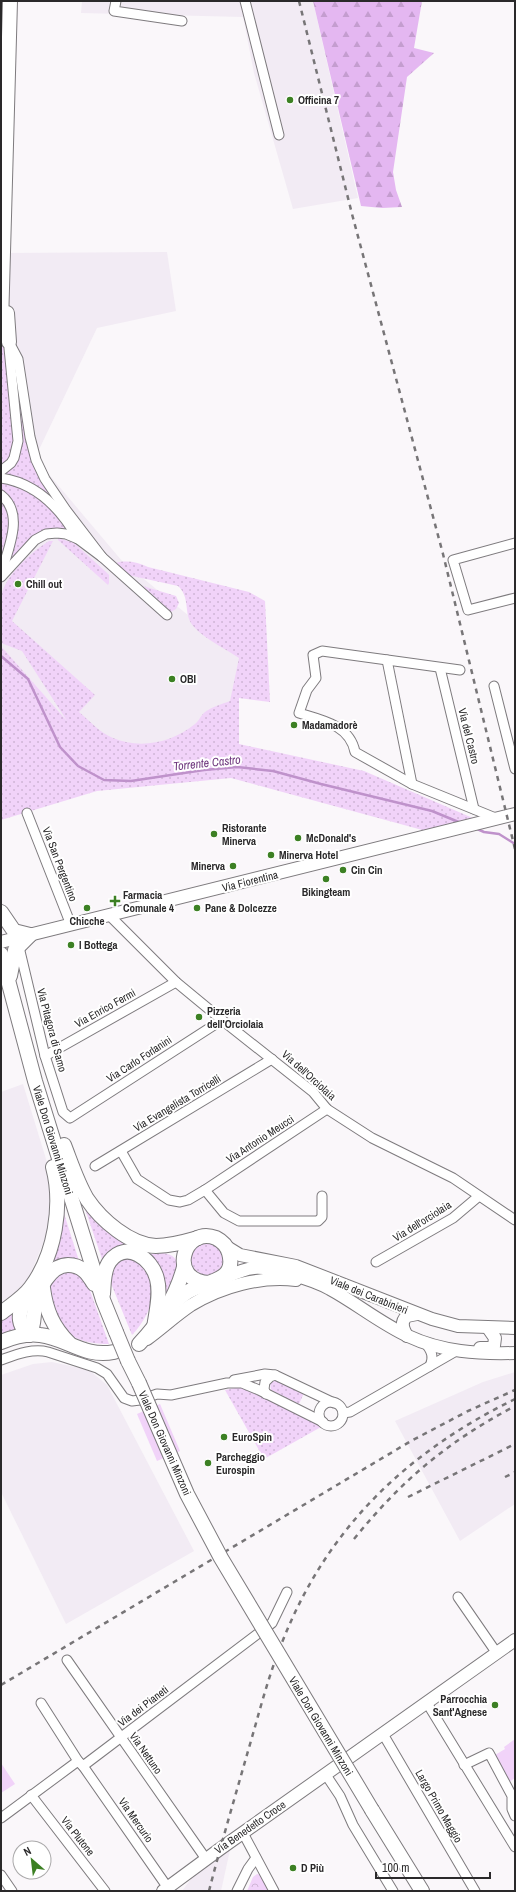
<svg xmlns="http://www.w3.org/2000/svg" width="516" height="1892" viewBox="0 0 516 1892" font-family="'Archivo Narrow',sans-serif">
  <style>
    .built { fill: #f2ebf4 }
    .grass { fill: url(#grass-dots) }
    .forest { fill: url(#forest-firs) }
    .park { fill: url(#park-crowns) }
    .pitch { fill: #f1d3f9 }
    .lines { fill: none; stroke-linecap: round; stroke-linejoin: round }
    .stream { stroke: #bf92cb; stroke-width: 2.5 }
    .street-casing { stroke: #7e7b7e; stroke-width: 11 }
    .secondary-casing { stroke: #7e7b7e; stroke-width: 14 }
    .primary-casing { stroke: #7e7b7e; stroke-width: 16 }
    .street { stroke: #fff; stroke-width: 9 }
    .secondary { stroke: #fff; stroke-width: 12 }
    .primary { stroke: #fff; stroke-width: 14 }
    .rail { stroke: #777577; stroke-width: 2.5; stroke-dasharray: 5 5; stroke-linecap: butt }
    .primary-bridge-casing { stroke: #7e7b7e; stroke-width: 16; stroke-linecap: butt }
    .primary-bridge { stroke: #fff; stroke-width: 14 }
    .poi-dot { fill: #3c8023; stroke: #fff; stroke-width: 1.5 }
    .labels { text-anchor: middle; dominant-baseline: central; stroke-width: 4; stroke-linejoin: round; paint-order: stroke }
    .poi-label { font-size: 11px; font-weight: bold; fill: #2a292a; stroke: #fff; text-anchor: start }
    .street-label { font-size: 11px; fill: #2a292a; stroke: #fff }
    .water-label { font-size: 12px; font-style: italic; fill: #6f387e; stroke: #fff }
  </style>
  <defs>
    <pattern id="grass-dots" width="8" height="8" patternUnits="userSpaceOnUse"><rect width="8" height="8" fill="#f1d3f9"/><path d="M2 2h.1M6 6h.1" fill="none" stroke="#cfb5d6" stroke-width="1.8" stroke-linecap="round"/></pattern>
    <pattern id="forest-firs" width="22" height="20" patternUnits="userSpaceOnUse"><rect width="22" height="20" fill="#e4b7f1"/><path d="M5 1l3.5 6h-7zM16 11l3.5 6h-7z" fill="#c49dcf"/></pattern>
    <pattern id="park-crowns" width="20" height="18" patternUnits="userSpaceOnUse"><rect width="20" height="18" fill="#f1d3f9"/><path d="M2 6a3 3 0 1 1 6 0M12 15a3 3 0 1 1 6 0" fill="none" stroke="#cfb5d6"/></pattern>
  </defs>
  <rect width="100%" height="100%" fill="#faf7fa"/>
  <g class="built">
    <polygon points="82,1 313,1 358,198 293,209 254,73 243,17 81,13"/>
    <polygon points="167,252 176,311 97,328 35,458 122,561 239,657 239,744 119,763 94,752 1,646 1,253"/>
    <polygon points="23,1084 50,1172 51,1215 46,1236 28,1280 1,1306 1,1092"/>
    <polygon points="52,1362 89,1370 107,1385 194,1551 66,1624 1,1492 1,1375 33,1364"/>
    <polygon points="515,1372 515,1504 460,1541 395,1421 483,1382"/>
    <polygon points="232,1841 221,1891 182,1891 206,1859"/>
  </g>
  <g class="grass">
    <polygon points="1,1 10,1 3,258 9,342 30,437 78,539 46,534 1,577"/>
    <polygon points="58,538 74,543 106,572 109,575 109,583 108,585 58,540"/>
    <path d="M 49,541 L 53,541 L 12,621 L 95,695 L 79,712 C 90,721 100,733 113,738 C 141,750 173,742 195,724 C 199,721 201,715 205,712 C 212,707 222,704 230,701 L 239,658 C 226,649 199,636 191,623 C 184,611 190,597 178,586 L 128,575 L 116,563 C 126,560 138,562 148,567 L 249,592 L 265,601 L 270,702 L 239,698 L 239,744 L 364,771 L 475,819 L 426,831 L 231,778 L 97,791 L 1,820 L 1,646 L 67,721 L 22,651 L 1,643 C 1,628 0,611 1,596 C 6,575 31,552 49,541 Z"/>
    <polygon points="143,586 176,596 179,603 176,609 171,612"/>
    <polygon points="83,1203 134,1246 103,1262"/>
    <polygon points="61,1204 80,1264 59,1263 30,1320 24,1312"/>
    <circle cx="207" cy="1259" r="16"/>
    <path d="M 163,1253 C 180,1256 179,1265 174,1279 C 171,1286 169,1291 165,1296 L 149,1256 L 149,1254 Z"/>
    <path d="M 123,1258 L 138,1260 C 142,1264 147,1269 149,1275 C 158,1297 147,1319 132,1335 L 110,1281 L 112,1268 Z"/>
    <path d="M 73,1270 L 87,1282 L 109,1344 C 80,1344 57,1335 52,1304 C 50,1292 49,1284 56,1274 Z"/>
    <polygon points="13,1306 16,1329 1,1334 1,1318"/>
    <polygon points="276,1379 304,1393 299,1404 271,1390 270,1383"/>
    <polygon points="240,1387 317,1422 321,1427 264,1459 225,1390"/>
  </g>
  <polygon class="forest" points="313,1 422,1 414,48 434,53 407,77 393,172 396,190 402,207 382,208 361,206"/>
  <polygon class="park" points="257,1874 262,1875 271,1891 247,1891 253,1877"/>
  <g class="pitch">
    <polygon points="160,1404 180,1451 157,1461 137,1414"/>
    <polygon points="515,1739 515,1778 509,1782 495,1755 505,1749 504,1747"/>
    <polygon points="1,1763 15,1784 1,1793"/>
  </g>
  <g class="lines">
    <g class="stream">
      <polyline points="1,656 28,679 60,747 78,766 104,780 131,781 204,770 237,767 273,771 321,784 432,811 461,823"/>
      <polyline points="475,828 484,832 499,834 515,844"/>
    </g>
    <defs>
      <g id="street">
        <polyline points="116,1 114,11 182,21"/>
        <polyline points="245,1 279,135"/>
        <polyline points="9,342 18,359 30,437 36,460 45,479 66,510 102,557"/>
        <polyline points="1,471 11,463 14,458 18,441 9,348"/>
        <path d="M 1,478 C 36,483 61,509 78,539"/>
        <path d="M 1,495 C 25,514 8,549 1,574"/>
        <polyline points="515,543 453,560 468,610 515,598"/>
        <polyline points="1,577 35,540 46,534 57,533 66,534 78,539 102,557 167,615"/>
        <polyline points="387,660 412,784"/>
        <polyline points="440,668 474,809"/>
        <path d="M 460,670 L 322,651 L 313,655 L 316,678 L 307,690 L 299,713 C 322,720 350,725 355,752 L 412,784 L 498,819"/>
        <polyline points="494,686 515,769"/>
        <polyline points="27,813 71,925"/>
        <polyline points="110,916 176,982 222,1020 313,1092 327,1109 372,1138 453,1178 515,1220"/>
        <polyline points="19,947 45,1056 63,1112 70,1118 222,1020"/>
        <polyline points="45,1056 176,982"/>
        <polyline points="121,1151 137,1179 169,1200 180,1202 188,1200 205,1190 327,1109"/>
        <polyline points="95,1166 272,1059"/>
        <polyline points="205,1190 224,1213 239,1221 318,1221 322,1217 322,1196"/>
        <polyline points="376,1262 453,1218 479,1196"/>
        <path d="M 425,1343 C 432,1351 434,1357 430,1366"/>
        <path d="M 1,1360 C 15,1355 32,1348 48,1352 L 97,1368 L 107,1374 L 124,1398 L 132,1401 L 140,1400 L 157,1394 L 171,1395 L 227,1383 L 242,1383 L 259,1390 L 323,1422"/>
        <polyline points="234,1380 265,1374 275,1375 334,1403"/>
        <polyline points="266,1394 264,1389 265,1382 270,1377 275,1375"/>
        <circle cx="331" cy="1414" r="12"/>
        <polyline points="343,1413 350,1412 456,1351"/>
        <polyline points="458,1597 496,1652"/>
        <polyline points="67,1660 206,1859"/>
        <polyline points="41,1703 78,1761"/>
        <polyline points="427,1703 515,1847"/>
        <polyline points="383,1734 475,1891"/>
        <polyline points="464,1765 489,1753 512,1796 512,1809 515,1816"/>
        <polyline points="83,1766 168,1888"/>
        <polyline points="326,1775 340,1796 353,1825 393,1891"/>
        <polyline points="31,1795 105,1891"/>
        <polyline points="1,1818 78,1761 83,1766 272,1623 287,1592"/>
        <polyline points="243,1833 274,1891"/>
        <polyline points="1,1875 12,1891"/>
        <polyline points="237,1891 248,1869 256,1858"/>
      </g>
      <g id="secondary">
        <polyline points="1,942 515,814"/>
        <polyline points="227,1247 240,1255 296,1266 432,1319 458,1326 515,1328"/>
        <path d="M 220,1280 C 231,1275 242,1269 254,1268 C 265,1267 276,1270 287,1273 C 301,1277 316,1281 330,1289 C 356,1303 380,1323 408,1336 C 442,1352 478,1354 515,1353"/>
        <path d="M 407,1336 C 403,1329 400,1322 407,1316 L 417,1314"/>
        <path d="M 147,1339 C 162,1328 176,1315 191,1305 C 222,1286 260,1276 296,1280"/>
        <polyline points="480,1348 490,1348 494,1346 495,1338 488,1328"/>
        <polyline points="163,1891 220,1849 515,1640"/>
      </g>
      <g id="primary">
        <polyline points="7,313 9,342"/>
        <polyline points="1,324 10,1"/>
        <polyline points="1,912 14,931 30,935"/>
        <polyline points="1,954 35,1081 103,1300 116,1332"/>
        <polyline points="10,976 15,950 30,935"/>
        <path d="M 64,1145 C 71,1163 77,1182 87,1199 C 101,1220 130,1245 156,1246 C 171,1246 184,1242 198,1238"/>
        <path d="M 43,1288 C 46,1311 53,1327 69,1343"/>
        <path d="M 28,1292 C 20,1308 14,1322 29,1335"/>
        <path d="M 103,1294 C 104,1284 103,1270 110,1261 C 126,1240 152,1258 157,1279 C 161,1294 156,1313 154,1328"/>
        <path d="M 165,1312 C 174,1303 181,1294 193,1289 C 209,1281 237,1280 229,1253 C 227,1246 222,1241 216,1238 C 183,1225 167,1281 209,1283"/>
        <path d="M 1,1313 C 11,1305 24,1297 31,1287 C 55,1255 63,1205 53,1167"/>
        <path d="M 29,1335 C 35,1325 33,1316 35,1305 C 38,1290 50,1265 68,1265 C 82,1265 88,1274 94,1284"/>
        <path d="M 1,1342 C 13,1337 27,1333 40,1335 C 67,1338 84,1358 114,1352"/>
        <path d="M 139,1344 C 160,1322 176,1297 184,1267"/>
        <polyline points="128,1361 139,1383"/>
        <polyline points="372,1810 422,1891"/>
      </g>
    </defs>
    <use href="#street" class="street-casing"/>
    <use href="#secondary" class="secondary-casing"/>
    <use href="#primary" class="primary-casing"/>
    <use href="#street" class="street"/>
    <use href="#secondary" class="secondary"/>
    <use href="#primary" class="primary"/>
    <g class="rail">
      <polyline points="299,1 352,214 443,554 515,849"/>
      <polyline points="505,1477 515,1472"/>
      <polyline points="408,1497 515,1444"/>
      <path d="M 354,1539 C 402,1480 447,1442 515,1406"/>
      <polyline points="1,1685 411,1441 468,1411 515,1390"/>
      <path d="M 209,1891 C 221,1844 235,1797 248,1751 C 259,1714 268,1676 283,1640 C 328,1527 407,1452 515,1399"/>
    </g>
    <defs>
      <g id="primary-bridge">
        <polyline points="116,1332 128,1361"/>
        <polyline points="139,1383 187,1494 221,1558 372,1810"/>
      </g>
    </defs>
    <use href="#primary-bridge" class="primary-bridge-casing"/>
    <use href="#primary-bridge" class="primary-bridge"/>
  </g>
  <g class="poi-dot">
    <circle cx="290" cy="100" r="4"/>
    <circle cx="18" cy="584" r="4"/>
    <circle cx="172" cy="679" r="4"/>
    <circle cx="294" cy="725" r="4"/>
    <circle cx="214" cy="834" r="4"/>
    <circle cx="298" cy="838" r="4"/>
    <circle cx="271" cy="855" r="4"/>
    <circle cx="233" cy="866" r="4"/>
    <circle cx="343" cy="870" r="4"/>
    <circle cx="326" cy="879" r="4"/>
    <path d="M113 895h4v4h4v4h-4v4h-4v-4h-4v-4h4z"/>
    <circle cx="87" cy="908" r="4"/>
    <circle cx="197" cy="908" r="4"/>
    <circle cx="71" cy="945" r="4"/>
    <circle cx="199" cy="1017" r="4"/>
    <circle cx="224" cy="1437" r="4"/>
    <circle cx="208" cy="1463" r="4"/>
    <circle cx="495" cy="1705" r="4"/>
    <circle cx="293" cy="1868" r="4"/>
  </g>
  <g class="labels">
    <g class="poi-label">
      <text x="298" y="100">Officina 7</text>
      <text x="26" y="584">Chill out</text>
      <text x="180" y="679">OBI</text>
      <text x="302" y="725">Madamadorè</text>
      <text x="222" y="828">Ristorante<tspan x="222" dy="13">Minerva</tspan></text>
      <text x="306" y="838">McDonald's</text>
      <text x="279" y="855">Minerva Hotel</text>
      <text x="225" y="866" text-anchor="end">Minerva</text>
      <text x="351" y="870">Cin Cin</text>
      <text x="326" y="892" text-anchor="middle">Bikingteam</text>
      <text x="123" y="895">Farmacia<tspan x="123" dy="13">Comunale 4</tspan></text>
      <text x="205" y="908">Pane &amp; Dolcezze</text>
      <text x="87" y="921" text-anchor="middle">Chicche</text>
      <text x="79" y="945">I Bottega</text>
      <text x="207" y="1011">Pizzeria<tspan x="207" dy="13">dell'Orciolaia</tspan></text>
      <text x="232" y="1437">EuroSpin</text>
      <text x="216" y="1457">Parcheggio<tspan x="216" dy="13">Eurospin</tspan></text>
      <text x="487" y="1699" text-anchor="end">Parrocchia<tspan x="487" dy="13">Sant'Agnese</tspan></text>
      <text x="301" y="1868">D Più</text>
    </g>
    <g class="street-label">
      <text transform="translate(469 736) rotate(76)">Via del Castro</text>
      <text transform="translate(60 864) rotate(69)">Via San Pergentino</text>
      <text transform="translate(250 881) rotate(-14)">Via Fiorentina</text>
      <text transform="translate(105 1008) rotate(-29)">Via Enrico Fermi</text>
      <text transform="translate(52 1030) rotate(75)">Via Pitagora di Samo</text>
      <text transform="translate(139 1059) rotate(-33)">Via Carlo Forlanini</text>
      <text transform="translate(309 1075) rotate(42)">Via dell'Orciolaia</text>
      <text transform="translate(177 1103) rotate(-31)">Via Evangelista Torricelli</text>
      <text transform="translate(260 1139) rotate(-33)">Via Antonio Meucci</text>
      <text transform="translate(53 1140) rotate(73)">Viale Don Giovanni Minzoni</text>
      <text transform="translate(422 1221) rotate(-32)">Via dell'orciolaia</text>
      <text transform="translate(369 1295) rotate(22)">Viale dei Carabinieri</text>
      <text transform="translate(165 1443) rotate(66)">Viale Don Giovanni Minzoni</text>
      <text transform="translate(143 1706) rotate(-37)">Via dei Pianeti</text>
      <text transform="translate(321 1726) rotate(59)">Viale Don Giovanni Minzoni</text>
      <text transform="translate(146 1753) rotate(55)">Via Nettuno</text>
      <text transform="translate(439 1806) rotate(60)">Largo Primo Maggio</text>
      <text transform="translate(136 1820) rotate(55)">Via Mercurio</text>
      <text transform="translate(250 1827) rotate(-35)">Via Benedetto Croce</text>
      <text transform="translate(78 1836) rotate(52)">Via Plutone</text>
    </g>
    <g class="water-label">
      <text transform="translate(207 763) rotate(-6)">Torrente Castro</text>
    </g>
  </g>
  <rect width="516" height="1892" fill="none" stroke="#2a292a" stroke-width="4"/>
  <g transform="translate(32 1860) rotate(332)"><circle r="19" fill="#ffffff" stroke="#aaa9aa"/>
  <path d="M0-3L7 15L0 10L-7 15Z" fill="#3c8023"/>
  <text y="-6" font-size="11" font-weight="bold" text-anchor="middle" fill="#2a292a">N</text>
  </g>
  <path d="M376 1872v6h114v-6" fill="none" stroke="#2a292a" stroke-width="2"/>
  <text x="382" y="1872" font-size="12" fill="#2a292a" stroke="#ffffff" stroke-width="3" paint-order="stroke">100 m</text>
</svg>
